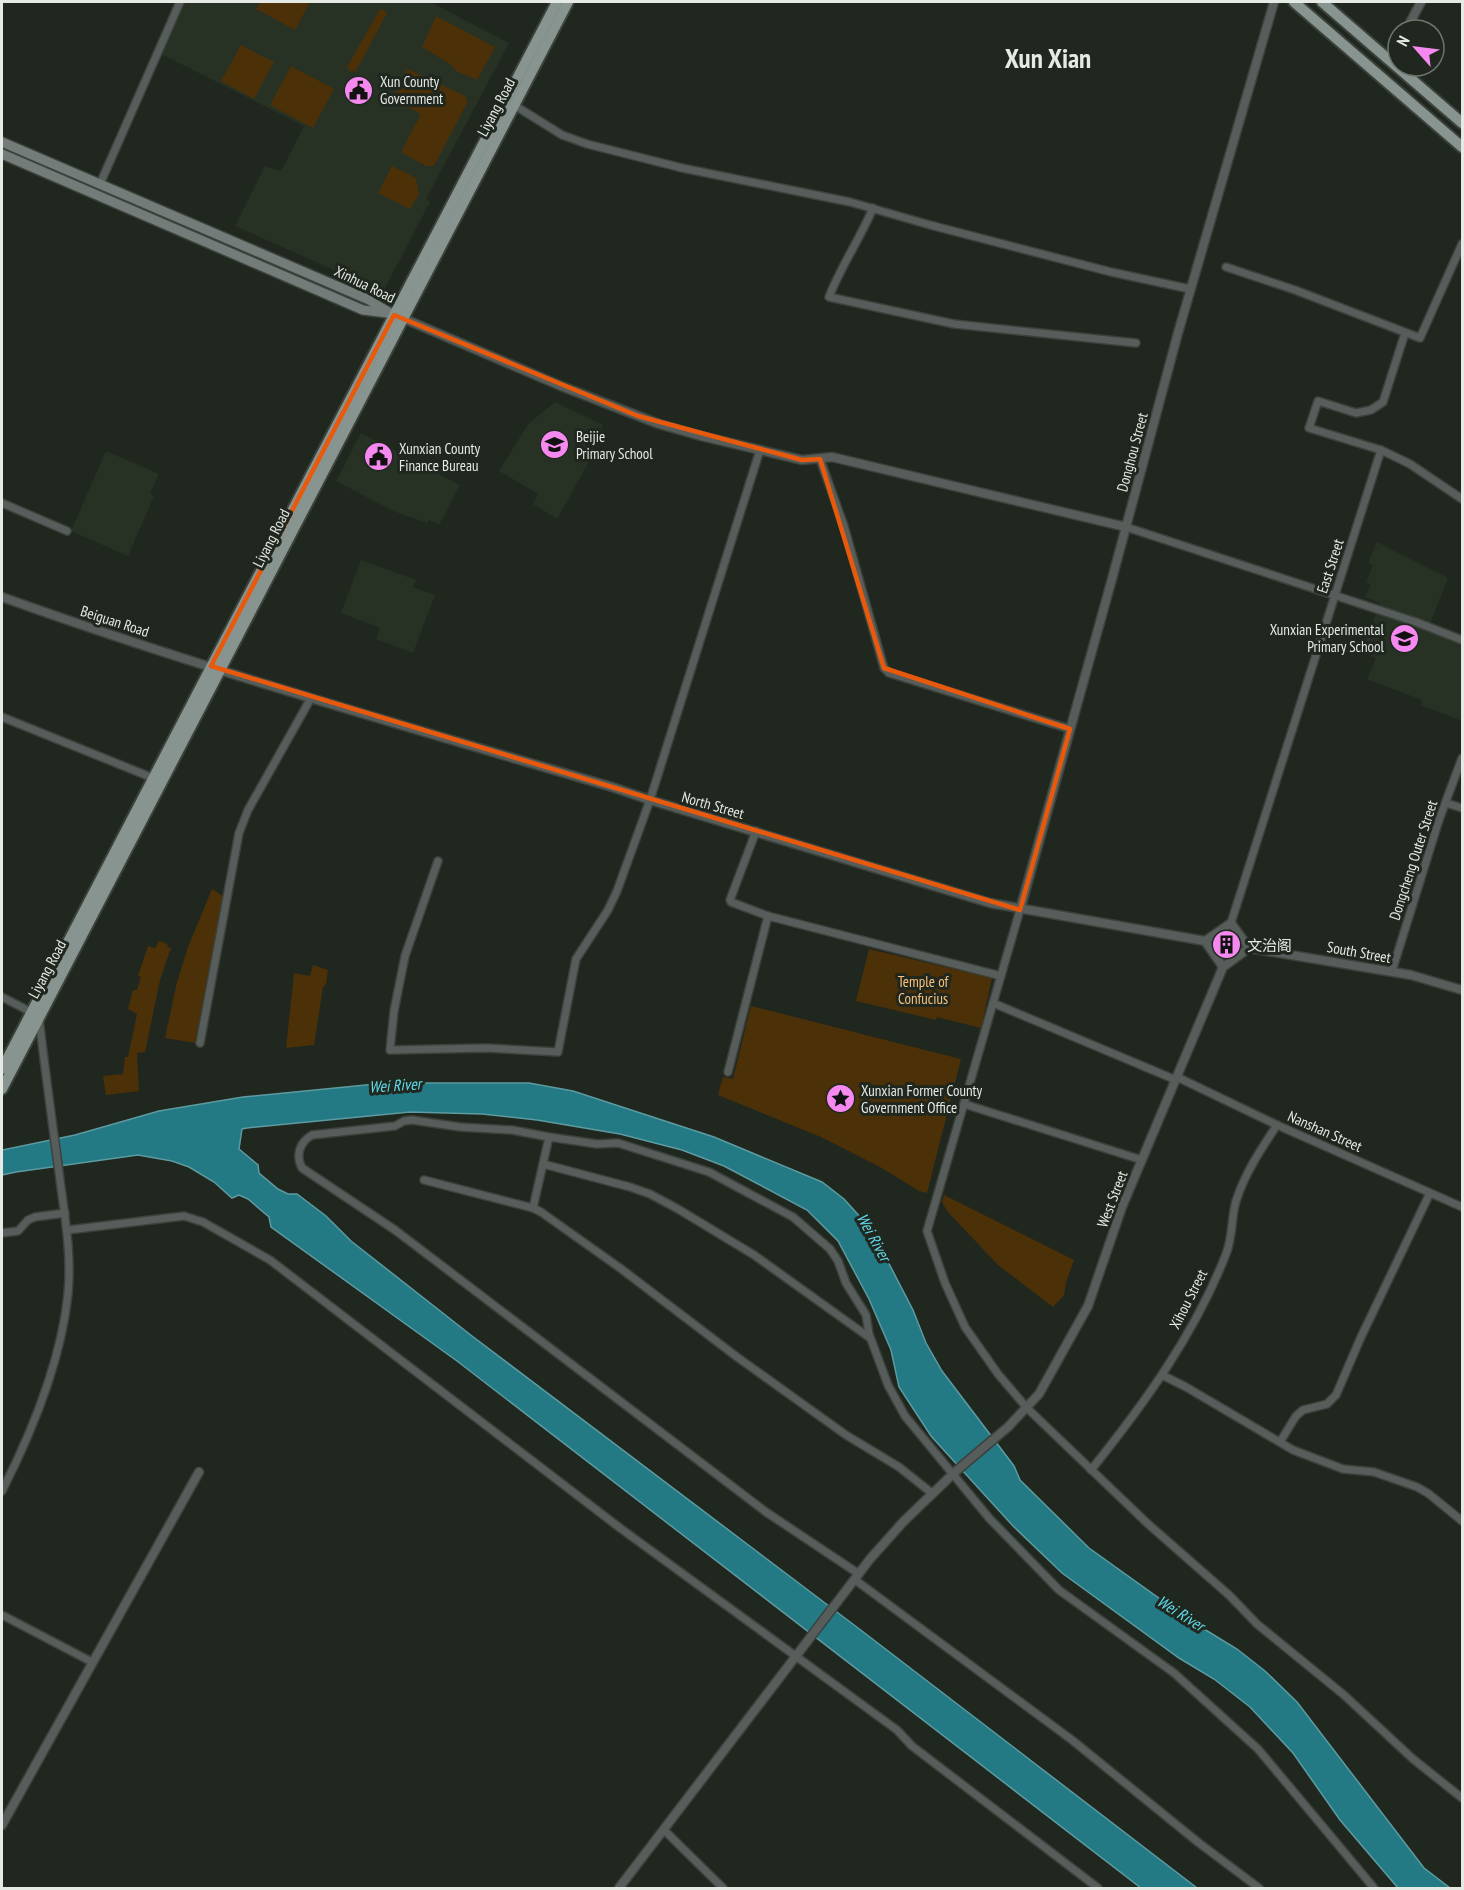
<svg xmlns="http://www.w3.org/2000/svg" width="1464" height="1890" viewBox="0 0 1464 1890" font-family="'PT Sans Narrow','Noto Sans SC',sans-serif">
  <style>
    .built { fill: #273225 }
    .green { fill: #4b3008 }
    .water { fill: #237984; stroke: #5d9ba1; stroke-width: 1.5 }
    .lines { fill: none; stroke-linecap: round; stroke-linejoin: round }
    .minor-casing { stroke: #3c423b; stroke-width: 10 }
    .tertiary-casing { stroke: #3c423b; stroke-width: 11 }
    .secondary-casing { stroke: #3c423b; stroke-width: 12 }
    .primary-casing { stroke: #3c423b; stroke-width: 14 }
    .minor { stroke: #575d5b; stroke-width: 7 }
    .tertiary { stroke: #575d5b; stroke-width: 8 }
    .secondary { stroke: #737c79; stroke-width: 9 }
    .primary { stroke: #889490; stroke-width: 10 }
    .marked { fill: none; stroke: #e8590c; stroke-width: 4.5; stroke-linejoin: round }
    .labels { text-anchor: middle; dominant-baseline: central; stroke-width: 6; stroke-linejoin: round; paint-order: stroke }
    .poi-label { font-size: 15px; fill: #e5eae4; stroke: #20271f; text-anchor: start }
    .street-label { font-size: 15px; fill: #e5eae4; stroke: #20271f }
    .park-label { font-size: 15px; fill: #f9c079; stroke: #20271f }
    .water-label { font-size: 16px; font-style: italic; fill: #60daeb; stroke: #20271f }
    .town-label { font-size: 27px; font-weight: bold; fill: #e5eae4; stroke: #20271f }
  </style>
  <rect width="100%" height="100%" fill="#20271f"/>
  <g class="built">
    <polygon points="183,2 430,2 509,43 426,199 430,202 385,288 365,284 235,226 265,166 281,171 304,126 161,54"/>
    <polygon points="555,402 603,425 587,465 557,519 533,504 538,494 499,471 528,424"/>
    <polygon points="361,433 460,485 439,525 429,520 427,523 393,511 336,481"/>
    <polygon points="106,451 159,474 150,494 154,496 128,556 71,531"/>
    <polygon points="1377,542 1448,578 1427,631 1462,644 1462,721 1421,705 1422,700 1367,679 1376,658 1361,652 1380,603 1365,597 1371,585 1366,582 1373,566 1368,563"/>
    <polygon points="361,560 416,580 413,587 435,595 413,653 376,639 380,628 341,613"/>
  </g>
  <g class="green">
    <polygon points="260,2 310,2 295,30 256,9"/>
    <polygon points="380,9 386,11 386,15 356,71 350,72 347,67"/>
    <polygon points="436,16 495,47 477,80 456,71 450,64 422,47"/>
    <polygon points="241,45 274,62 254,99 221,81"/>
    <polygon points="291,66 334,89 313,128 270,105"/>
    <path d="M 408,69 L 465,96 L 468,101 L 434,166 L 426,166 L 403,153 L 403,148 L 421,114 C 405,104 389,104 400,82 C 402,77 404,73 408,69 Z"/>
    <polygon points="392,166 416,178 419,194 410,209 378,193"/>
    <polygon points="212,889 223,896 195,1043 165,1038 177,982 188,947"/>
    <polygon points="159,941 168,944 167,947 171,948 160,980 145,1052 137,1053 139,1091 106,1095 103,1076 123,1074 125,1057 128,1057 137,1014 128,1009 133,990 137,990 141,977 138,976 148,946 155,948"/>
    <polygon points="869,949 992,978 981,1028 937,1017 936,1020 856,1001"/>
    <polygon points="313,965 328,970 326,984 323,987 314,1045 286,1048 294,973 310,976"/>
    <polygon points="751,1006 961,1059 927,1193 919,1191 880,1167 821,1137 718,1095 723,1077 733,1079"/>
    <polygon points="944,1195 1074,1260 1066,1283 1064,1295 1053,1307 998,1265 947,1211 942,1202"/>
  </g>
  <polygon class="water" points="386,1083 529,1083 573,1091 714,1137 822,1182 844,1199 871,1229 913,1310 926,1343 942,1371 1014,1466 1020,1480 1089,1548 1191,1621 1237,1649 1265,1671 1297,1702 1424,1868 1450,1888 1398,1888 1340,1820 1293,1753 1250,1707 1214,1679 1179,1658 1062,1573 1013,1526 931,1436 899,1387 891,1350 869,1299 838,1241 807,1210 724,1166 682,1150 620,1134 537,1120 482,1114 410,1112 247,1128 242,1129 239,1149 258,1165 259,1173 278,1189 288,1194 297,1194 326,1216 351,1241 472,1336 862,1631 1197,1888 1141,1888 457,1361 271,1227 269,1217 248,1199 239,1195 232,1198 214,1182 189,1167 172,1161 138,1155 16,1172 2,1175 2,1150 75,1135 159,1111 243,1097"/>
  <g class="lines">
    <defs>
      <g id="minor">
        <polyline points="514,105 562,135 587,144 682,168 850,202 930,225 1111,272 1190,289"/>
        <polyline points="100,184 180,2"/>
        <path d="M 873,208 C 860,239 841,266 829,297 L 954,324 L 1136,343"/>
        <polyline points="1226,267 1295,290 1420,338 1462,244"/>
        <polyline points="1381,450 1410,464 1462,499"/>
        <polyline points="820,459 844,526 884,668 889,673 1070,729"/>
        <polyline points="2,503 67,531"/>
        <polyline points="1126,527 1416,622 1462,640"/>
        <polyline points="2,717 153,778"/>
        <polyline points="1446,803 1462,808"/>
        <polyline points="438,861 405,956 394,1011 390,1050 486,1048 558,1052 576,959 608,910 617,891 650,800 760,450"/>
        <polyline points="1020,910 927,1231 945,1283 965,1327 998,1374 1027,1408 1147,1523 1229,1595 1257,1624 1344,1695 1413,1759 1462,1798"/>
        <polyline points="768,916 1001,976"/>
        <polyline points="1231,923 1381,450 1309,428 1318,401 1356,413 1371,410 1383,402 1405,333"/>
        <polyline points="1392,971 1439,820 1462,758"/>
        <polyline points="2,997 31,1012"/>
        <polyline points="993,1003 1176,1080"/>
        <polyline points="200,1043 239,833 248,810 311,698"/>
        <polyline points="728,1072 768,916 731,902 730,900 756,831"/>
        <polyline points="1177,1077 1277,1125 1462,1207"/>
        <polyline points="964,1104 1142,1160"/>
        <polyline points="543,1164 630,1187 650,1194 678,1209 754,1255 870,1338"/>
        <polyline points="424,1180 533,1208 541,1212 620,1268 737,1357 846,1435 899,1467 933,1494"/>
        <polyline points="533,1208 549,1137"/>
        <polyline points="68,1230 184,1216 203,1222 270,1260 620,1528 897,1730 912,1746 1098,1888"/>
        <polyline points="2,1233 18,1231 28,1220 35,1217 65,1213"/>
        <polyline points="1162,1375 1186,1387 1293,1450 1343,1469 1374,1472 1417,1487 1429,1494 1462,1521"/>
        <polyline points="1280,1442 1296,1416 1303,1410 1327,1404 1336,1395 1361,1337 1430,1193"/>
        <path d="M 1091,1470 C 1144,1404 1195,1334 1226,1254 C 1233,1237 1231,1218 1236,1201 C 1245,1173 1261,1149 1277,1125"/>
        <path d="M 2,1491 C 33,1430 61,1362 68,1294 C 72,1252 64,1213 59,1172 C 52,1121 45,1070 39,1018"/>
        <path d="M 859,1574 L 766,1512 L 395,1230 L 302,1168 C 295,1155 300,1142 312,1135 L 395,1126 L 404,1121 L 412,1120 L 460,1127 L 512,1130 L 549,1137 L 597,1144 L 618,1143 L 709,1172 L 793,1217 L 830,1249 L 838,1261 L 846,1283 L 866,1315 L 869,1334 L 888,1385 L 905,1416 L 989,1518 L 1059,1590 L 1174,1673 L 1258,1749 L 1374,1888"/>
        <polyline points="858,1582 1072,1740 1199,1843 1259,1888"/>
        <polyline points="2,1615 92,1662"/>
        <polyline points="664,1830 723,1888"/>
      </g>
      <g id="tertiary">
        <polyline points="1406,30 1421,2"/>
        <polyline points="1390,60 1398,44"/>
        <polyline points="400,317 561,386 659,424 701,436 802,460 832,457 1126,527"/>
        <path d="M 2,597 C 202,669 408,727 612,787 L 650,800 L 990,903 L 1205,941"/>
        <polyline points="1020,910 1112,579 1178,333 1274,2"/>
        <polygon points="1231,923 1249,948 1223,967 1205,941"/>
        <polyline points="1249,948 1411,975 1462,990"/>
        <polyline points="2,1825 199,1472"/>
        <polyline points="619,1888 870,1559 903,1522 955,1472 1008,1427 1039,1394 1088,1306 1122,1207 1223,967"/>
      </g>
      <g id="secondary">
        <polyline points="2,142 367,299 394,315"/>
        <polyline points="2,154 363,310 387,313"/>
      </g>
      <g id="primary">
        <polyline points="1294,2 1462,147"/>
        <polyline points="1322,2 1462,123"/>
        <polyline points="2,1069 557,2"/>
        <polyline points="2,1089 568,2"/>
      </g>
    </defs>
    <use href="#minor" class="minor-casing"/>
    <use href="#tertiary" class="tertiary-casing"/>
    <use href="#secondary" class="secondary-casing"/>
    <use href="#primary" class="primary-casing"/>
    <use href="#minor" class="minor"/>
    <use href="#tertiary" class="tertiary"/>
    <use href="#secondary" class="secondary"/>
    <use href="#primary" class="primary"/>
  </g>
  <path class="marked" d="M 394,315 L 638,416 L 802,460 L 820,459 L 884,668 L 1070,729 L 1020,910 L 211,666 Z"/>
  <defs>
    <symbol id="civic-disc" viewBox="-11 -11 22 22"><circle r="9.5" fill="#f589ef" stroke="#20271f"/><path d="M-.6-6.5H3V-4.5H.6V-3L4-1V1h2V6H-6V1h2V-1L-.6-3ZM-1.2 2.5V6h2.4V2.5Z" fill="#111"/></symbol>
    <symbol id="school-disc" viewBox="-11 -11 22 22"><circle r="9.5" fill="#f589ef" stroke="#20271f"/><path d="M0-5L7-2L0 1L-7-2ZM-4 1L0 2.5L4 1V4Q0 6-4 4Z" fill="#111"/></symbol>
    <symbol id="building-disc" viewBox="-11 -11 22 22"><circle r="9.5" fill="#f589ef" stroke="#20271f"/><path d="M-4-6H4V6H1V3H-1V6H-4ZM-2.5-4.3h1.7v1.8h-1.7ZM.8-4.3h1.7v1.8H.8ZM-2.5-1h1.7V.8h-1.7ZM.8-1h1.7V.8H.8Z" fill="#111"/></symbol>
    <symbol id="sight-disc" viewBox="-11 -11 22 22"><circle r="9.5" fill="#f589ef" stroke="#20271f"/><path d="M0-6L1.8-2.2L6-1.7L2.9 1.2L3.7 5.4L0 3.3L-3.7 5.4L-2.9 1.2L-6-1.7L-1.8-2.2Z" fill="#111"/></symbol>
  </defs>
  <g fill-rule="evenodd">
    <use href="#civic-disc" x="342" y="74" width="33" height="33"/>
    <use href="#school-disc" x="538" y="428" width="33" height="33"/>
    <use href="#civic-disc" x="362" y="440" width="33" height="33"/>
    <use href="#school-disc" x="1388" y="622" width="33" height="33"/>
    <use href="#building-disc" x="1210" y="928" width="33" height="33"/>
    <use href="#sight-disc" x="824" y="1082" width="33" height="33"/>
  </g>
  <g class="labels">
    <g class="poi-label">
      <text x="380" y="81">Xun County<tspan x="380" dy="17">Government</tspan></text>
      <text x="576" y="436">Beijie<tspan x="576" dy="17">Primary School</tspan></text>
      <text x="399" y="448">Xunxian County<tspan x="399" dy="17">Finance Bureau</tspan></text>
      <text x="1384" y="629" text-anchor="end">Xunxian Experimental<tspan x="1384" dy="17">Primary School</tspan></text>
      <text x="1247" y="945">文治阁</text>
      <text x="861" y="1090">Xunxian Former County<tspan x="861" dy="17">Government Office</tspan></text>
    </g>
    <g class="street-label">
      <text transform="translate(496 107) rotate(-62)">Liyang Road</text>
      <text transform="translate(365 284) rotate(26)">Xinhua Road</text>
      <text transform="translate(1132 452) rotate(-75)">Donghou Street</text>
      <text transform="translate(271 538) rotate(-63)">Liyang Road</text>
      <text transform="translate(1330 566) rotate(-72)">East Street</text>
      <text transform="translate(115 621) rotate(18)">Beiguan Road</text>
      <text transform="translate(713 805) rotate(16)">North Street</text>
      <text transform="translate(1413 860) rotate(-72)">Dongcheng Outer Street</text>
      <text transform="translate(1359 952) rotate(10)">South Street</text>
      <text transform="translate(47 969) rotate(-62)">Liyang Road</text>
      <text transform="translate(1325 1131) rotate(24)">Nanshan Street</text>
      <text transform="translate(1112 1199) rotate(-69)">West Street</text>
      <text transform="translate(1188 1299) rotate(-63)">Xihou Street</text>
    </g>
    <g class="park-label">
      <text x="923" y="981">Temple of<tspan x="923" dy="17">Confucius</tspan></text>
    </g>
    <g class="water-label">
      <text transform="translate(395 1085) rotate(-4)">Wei River</text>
      <text transform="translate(874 1237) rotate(61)">Wei River</text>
      <text transform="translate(1181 1613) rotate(32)">Wei River</text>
    </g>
    <g class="town-label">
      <text x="1048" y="58">Xun Xian</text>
    </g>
  </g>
  <rect width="1464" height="1890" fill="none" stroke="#e5eae4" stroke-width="6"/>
  <g transform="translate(1416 48) rotate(298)"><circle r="28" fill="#20271f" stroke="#6f756e" stroke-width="1.5"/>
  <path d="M0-4.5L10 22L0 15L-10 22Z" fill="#f589ef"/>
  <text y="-9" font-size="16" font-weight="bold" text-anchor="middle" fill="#e5eae4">N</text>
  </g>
</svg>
